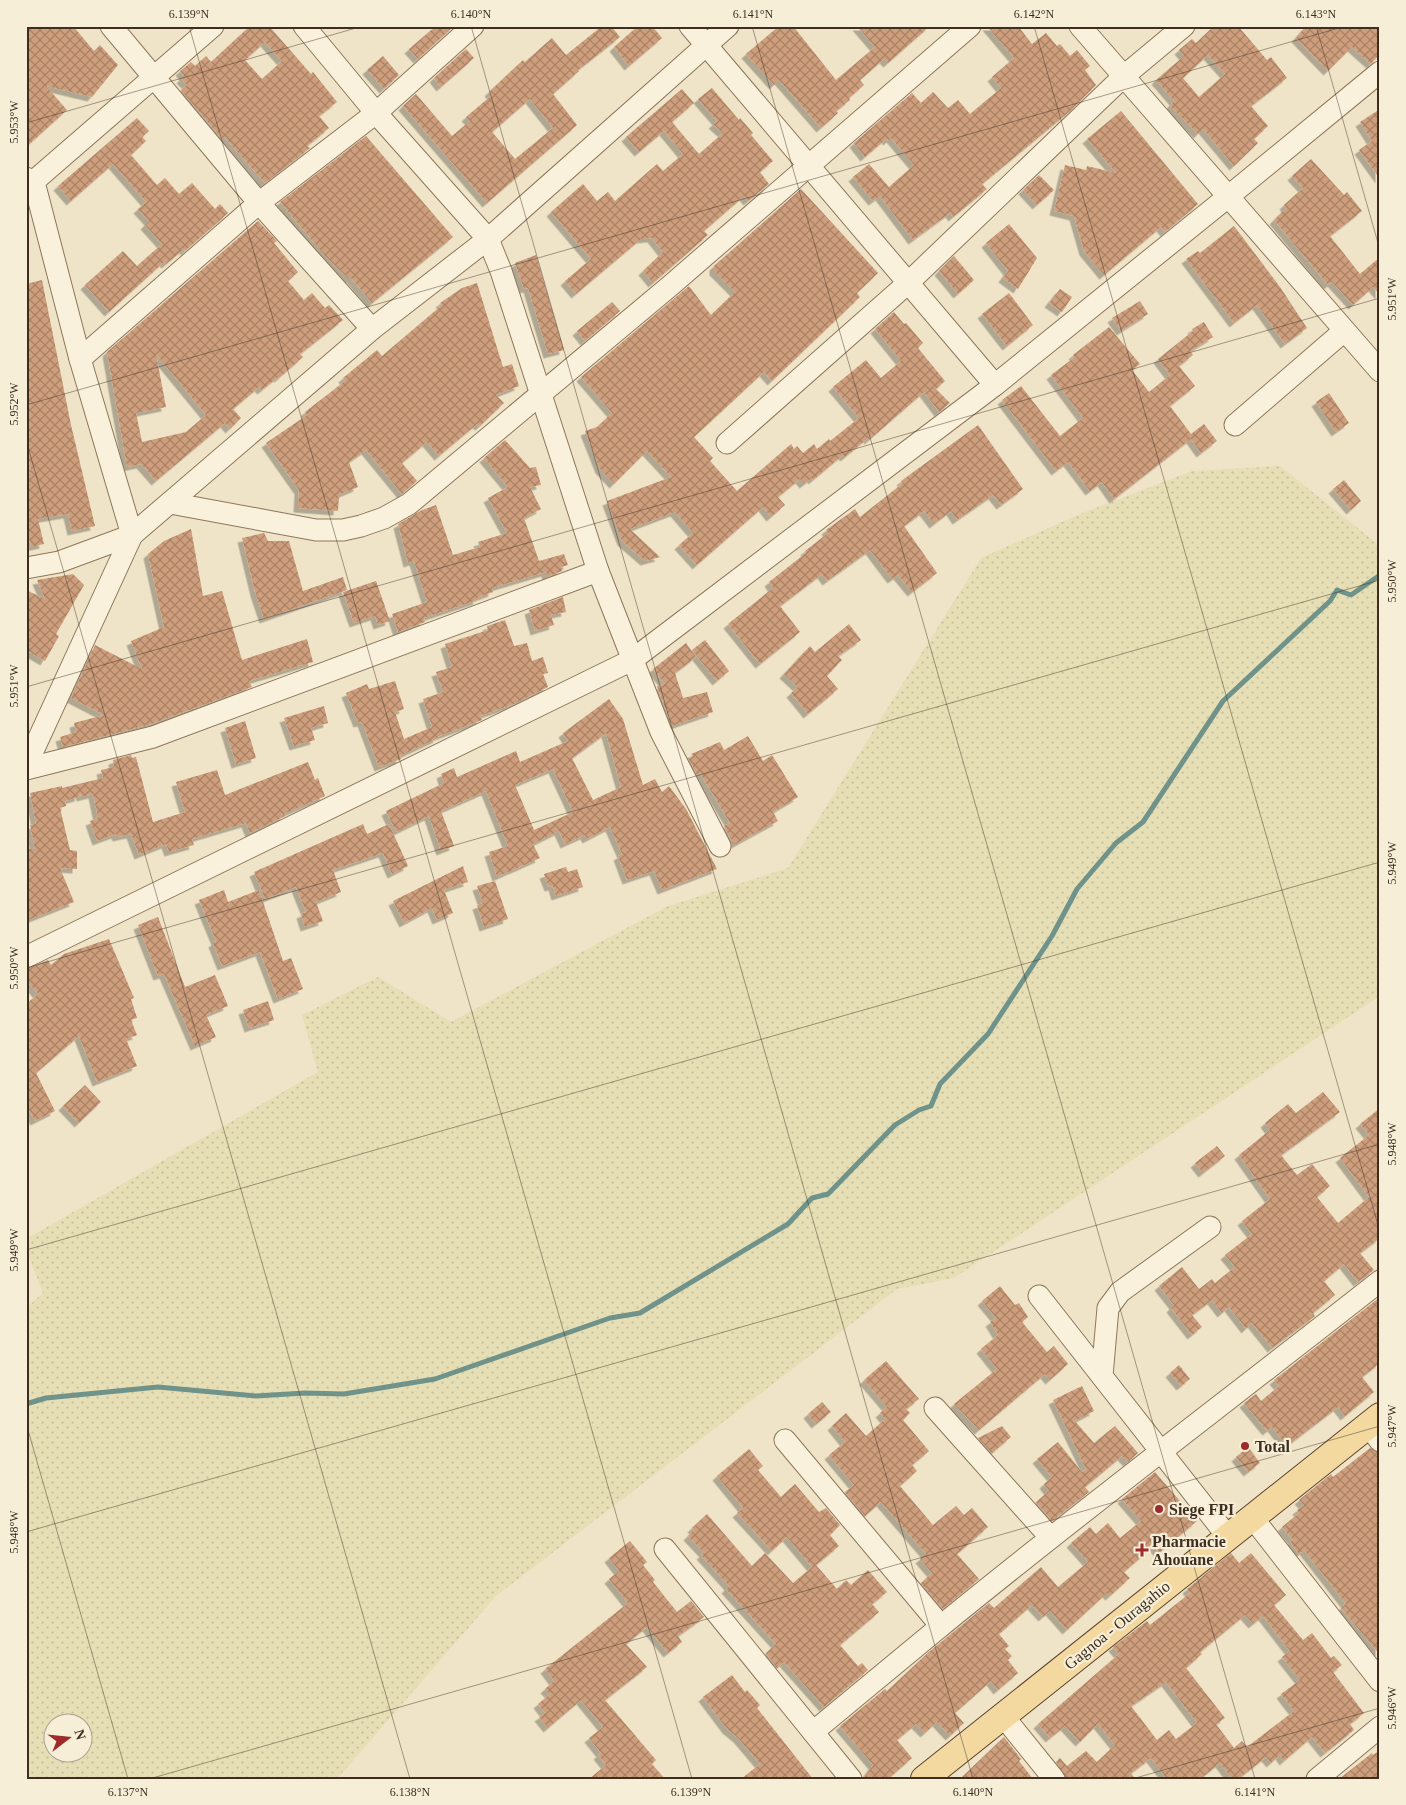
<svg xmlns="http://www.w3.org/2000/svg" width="1406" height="1805" viewBox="0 0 1406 1805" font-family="Georgia,serif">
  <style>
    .farmland { fill: url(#farmland-dots); fill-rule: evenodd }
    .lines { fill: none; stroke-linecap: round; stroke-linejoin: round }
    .stream { stroke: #6f938a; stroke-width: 5 }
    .building { fill: url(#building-cross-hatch); fill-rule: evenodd; filter: url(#shadow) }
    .minor-casing { stroke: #8d765c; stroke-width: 23 }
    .major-casing { stroke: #5b4430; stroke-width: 28 }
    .minor { stroke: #faf1dc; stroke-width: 21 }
    .major { stroke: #f3d9a0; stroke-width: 26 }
    .ticks { fill: none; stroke: #3d2e20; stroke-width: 1; stroke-opacity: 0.45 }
    .poi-dot { fill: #9e2a2b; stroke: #f7eed8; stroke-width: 2 }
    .labels { text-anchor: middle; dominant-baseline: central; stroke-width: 4.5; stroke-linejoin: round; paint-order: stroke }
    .poi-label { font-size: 16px; font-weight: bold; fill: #3d2e20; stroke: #f7eed8; text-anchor: start }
    .street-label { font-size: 16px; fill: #3d2e20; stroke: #f7eed8 }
    .neatline { fill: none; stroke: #3d2e20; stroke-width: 2 }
    .ticks-label { font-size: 12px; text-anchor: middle; fill: #3d2e20 }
  </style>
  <defs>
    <pattern id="farmland-dots" width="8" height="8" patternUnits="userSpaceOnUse" patternTransform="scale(1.25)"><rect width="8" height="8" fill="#e6deb5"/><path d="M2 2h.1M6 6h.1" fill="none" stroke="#c6bf9b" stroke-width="1.8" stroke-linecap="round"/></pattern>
    <pattern id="building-cross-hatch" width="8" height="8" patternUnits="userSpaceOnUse" patternTransform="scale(1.25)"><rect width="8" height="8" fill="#cf9f7d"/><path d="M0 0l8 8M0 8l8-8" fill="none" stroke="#a98266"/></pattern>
    <filter id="shadow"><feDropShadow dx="-4.5" dy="4.5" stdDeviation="0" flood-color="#0004"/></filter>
  </defs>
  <rect width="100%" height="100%" fill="#f0e4c8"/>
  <path class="farmland" d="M 1280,466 L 1380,546 L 1380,996 L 954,1278 L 897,1289 L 496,1596 L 337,1779 L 26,1779 L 26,1308 L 43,1293 L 26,1249 L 26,1239 L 318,1072 L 302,1015 L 378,977 L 451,1022 L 666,907 L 788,868 L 981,558 L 1080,514 L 1192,471 ZM 52,1722 L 82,1722 L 82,1752 L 52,1752 Z"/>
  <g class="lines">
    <polyline class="stream" points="26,1404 46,1398 158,1387 256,1396 305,1393 344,1394 435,1379 610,1318 640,1313 788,1224 812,1198 828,1194 895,1125 919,1110 931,1106 940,1084 988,1034 1052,936 1077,889 1116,843 1143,822 1223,701 1330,601 1337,590 1351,595 1380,575"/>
  </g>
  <g class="building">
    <polygon points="26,26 73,26 94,51 100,45 118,65 92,97 46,86 67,110 26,147"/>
    <path d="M 250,26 L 269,26 L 311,74 L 313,72 L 337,102 L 319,116 L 329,128 L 307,146 L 310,148 L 265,183 L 224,137 L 222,139 L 181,90 L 187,85 L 181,79 L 184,76 L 180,71 L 191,62 L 195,66 L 206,56 L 211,62 ZM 265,42 L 282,61 L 262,79 L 245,60 Z"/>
    <polygon points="436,26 454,26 418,59 409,49"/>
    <path d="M 602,26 L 611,26 L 620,37 L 578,70 L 579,71 L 553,94 L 577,125 L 487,203 L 403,106 L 416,94 L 452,136 L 470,121 L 466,117 L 492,95 L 489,92 L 523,60 L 525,62 L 552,38 L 566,55 ZM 530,99 L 553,128 L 515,159 L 492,132 Z"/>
    <polygon points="638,26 652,26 662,38 629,66 614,47"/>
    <polygon points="779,26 793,26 836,80 875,47 857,26 930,26 888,63 884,59 860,80 864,85 849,98 850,100 836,111 838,113 821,128 779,80 774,85 746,54"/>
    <polygon points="987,26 1018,26 1032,44 1046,33 1057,46 1060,44 1070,56 1077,50 1090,66 1085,70 1096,85 1070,111 982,184 987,189 953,217 950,213 913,240 880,196 873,201 853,177 869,164 889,187 914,165 891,138 888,141 886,139 865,157 854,143 912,93 921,103 933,92 948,108 958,100 970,114 1001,88 992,77 1014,58"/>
    <path d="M 1214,26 L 1238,26 L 1267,60 L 1271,57 L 1287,78 L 1251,106 L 1268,126 L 1254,139 L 1258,143 L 1234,166 L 1203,129 L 1198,134 L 1170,106 L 1174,101 L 1156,80 L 1184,56 L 1179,50 L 1192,39 L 1196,43 ZM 1208,55 L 1225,74 L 1199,97 L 1183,78 Z"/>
    <polygon points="1306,26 1380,26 1380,54 1371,64 1352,47 1328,71 1296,38"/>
    <polygon points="466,49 474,58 441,87 434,78"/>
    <polygon points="383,56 399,75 384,89 367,70"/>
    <polygon points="712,88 739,120 740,118 753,133 751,135 773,161 760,172 769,184 748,201 744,196 704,231 708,235 653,283 643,271 663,252 652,238 641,239 576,294 565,281 591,259 551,212 583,184 597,201 608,192 615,201 657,164 663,171 683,154 664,131 639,152 626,137 682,89 694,103 672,122 699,154 723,133 713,124 717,121 698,99"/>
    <polygon points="1380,109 1380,179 1359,150 1372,141 1360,122"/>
    <polygon points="1121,111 1198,204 1165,232 1161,227 1104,275 1084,251 1074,216 1054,211 1065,165 1086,170 1087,166 1116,173 1087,139"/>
    <polygon points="137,118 149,131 142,137 146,141 131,155 157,185 165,178 179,194 192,183 215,209 220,204 228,213 185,251 184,249 166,264 164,262 109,312 85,285 123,251 137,266 162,244 145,225 149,221 138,209 146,202 113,164 71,201 58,186"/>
    <polygon points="366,136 453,237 372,303 351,278 349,279 326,257 280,202"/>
    <polygon points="1311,159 1344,195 1347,192 1362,211 1330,236 1360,274 1380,257 1380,295 1373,287 1353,305 1332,282 1328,285 1274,220 1286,208 1284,205 1303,188 1292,176"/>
    <polygon points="1039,175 1054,190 1037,205 1023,190"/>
    <polygon points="801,189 878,273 857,293 860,297 772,381 764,372 694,437 713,458 710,461 737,491 791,444 794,449 797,446 803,453 814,444 817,449 829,439 830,441 859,418 833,387 866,360 881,378 901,361 875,329 894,312 904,324 906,323 923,343 918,348 945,381 936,389 950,403 939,412 924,392 869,440 868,438 845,457 843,455 813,480 812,478 804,484 800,479 778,497 785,505 771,517 763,507 697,565 679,545 693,533 675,512 630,529 660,557 645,561 622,541 607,501 671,477 647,451 614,484 600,469 585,431 597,427 612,413 581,377 689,286 711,315 735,292 714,271 714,266"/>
    <path d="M 258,221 L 277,241 L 274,243 L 298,272 L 288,281 L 304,300 L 312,293 L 325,308 L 329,305 L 343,320 L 300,354 L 303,357 L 279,378 L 278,377 L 262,390 L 259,387 L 233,409 L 241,418 L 230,429 L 225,423 L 156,481 L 141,464 L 127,467 L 107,352 ZM 156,354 L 206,415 L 186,432 L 142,442 L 136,413 L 166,407 Z"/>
    <polygon points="1009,224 1037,258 1018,289 1003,278 1008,271 986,243"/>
    <polygon points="1234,226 1280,287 1307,328 1285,344 1257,305 1234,323 1186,259 1198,251 1200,253"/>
    <polygon points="536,255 564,350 548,354 528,288 524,289 515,263"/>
    <polygon points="954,256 974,280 958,294 939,271"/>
    <polygon points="42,280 71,425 95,526 72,531 68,514 38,519 44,544 31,547 26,525 26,471 31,470 26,447 26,284"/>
    <polygon points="477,283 503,367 512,364 519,386 496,395 504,403 480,426 477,424 439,456 427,442 402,463 417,481 402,494 366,450 349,462 358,487 339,495 338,511 298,508 299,490 266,443 307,415 305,412 345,381 343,378 377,350 382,356 442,305 440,303 462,288"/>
    <polygon points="1060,289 1072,297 1062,312 1049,303"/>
    <polygon points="1009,293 1033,325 1007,346 982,314"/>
    <polygon points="1140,301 1148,314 1121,331 1112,318"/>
    <polygon points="612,302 620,311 585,341 577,331"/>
    <polygon points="1204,322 1213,337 1190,351 1193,355 1179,366 1195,386 1170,406 1191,434 1204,424 1217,441 1201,453 1191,439 1114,499 1102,482 1090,491 1068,462 1056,471 1002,400 1021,386 1060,436 1083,418 1051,375 1075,357 1073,355 1109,327 1140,364 1132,370 1149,392 1170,375 1158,359 1193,331 1192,329"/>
    <polygon points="1329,393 1349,423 1336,432 1316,402"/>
    <polygon points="978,425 1023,489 1001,505 993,495 957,520 951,511 934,524 924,511 904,526 937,573 912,592 898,575 892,579 870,550 827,581 822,574 780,606 800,632 760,664 728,624 773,588 769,582 806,553 805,551 828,533 826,530 855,509 860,517 903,483 901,481"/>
    <polygon points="505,440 530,468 536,467 541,485 530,487 541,509 524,518 539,561 564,554 568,565 561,567 562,571 547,577 546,572 492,588 493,592 477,598 478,600 424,618 425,622 398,632 392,614 427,602 414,561 408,563 398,524 422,510 436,505 453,555 480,547 478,542 507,533 488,498 508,487 484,458"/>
    <polygon points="1344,480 1361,501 1351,510 1333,489"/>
    <polygon points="191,529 203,596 222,591 242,660 307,639 313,662 249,681 252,687 151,724 63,747 60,737 76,732 74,723 104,715 71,698 95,645 142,669 131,641 164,627 148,554 164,541"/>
    <polygon points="264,533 268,541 289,541 303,591 343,577 347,590 264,619 255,592 242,538"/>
    <polygon points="73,574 84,585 56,634 59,636 45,661 26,650 26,590 45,599 37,580"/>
    <polygon points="376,581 390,621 378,625 375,616 354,623 343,592"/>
    <polygon points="563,597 566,612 551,615 554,625 535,631 529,610"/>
    <polygon points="505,620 514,646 527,643 532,661 543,657 548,673 543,674 548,687 514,704 480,716 482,720 437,737 438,738 400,756 401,759 379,767 362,722 358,723 346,693 367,684 369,689 395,681 404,709 395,712 404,739 432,727 423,699 443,692 436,672 452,667 445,644 488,630 487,626"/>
    <polygon points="849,624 861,640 838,656 842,660 827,676 838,689 808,714 791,693 798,687 784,674 810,646 815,652"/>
    <polygon points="705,640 729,671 717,681 692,650"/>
    <polygon points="686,643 696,657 675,673 683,698 707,692 713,712 672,726 657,686 665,684 653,669"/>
    <path d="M 609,699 L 623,719 L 643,785 L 655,779 L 662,792 L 669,786 L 686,809 L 717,869 L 662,890 L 654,871 L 627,880 L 618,856 L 622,854 L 610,827 L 587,839 L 585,835 L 565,844 L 559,831 L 533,844 L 540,858 L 497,877 L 489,852 L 508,846 L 486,791 L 441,811 L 454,846 L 441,851 L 429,816 L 396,832 L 386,811 L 444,783 L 441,774 L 454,768 L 457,777 L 516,751 L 520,762 L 568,741 L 563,733 ZM 606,733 L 621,787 L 593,800 L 572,758 ZM 553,769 L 573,812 L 534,830 L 515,785 Z"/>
    <polygon points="324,706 328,723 311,728 315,740 294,746 284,718"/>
    <polygon points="245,721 256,758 236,764 225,728"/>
    <polygon points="748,736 763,761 772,755 798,797 773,812 778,821 734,845 724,826 730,823 700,773 697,775 689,759 693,756 691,754 720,742 724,750"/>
    <polygon points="131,755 132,758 136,757 153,822 185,812 176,782 217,770 225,795 308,762 315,780 318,778 325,796 284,814 285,816 250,833 246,823 192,839 194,845 169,852 166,844 139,855 131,834 117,837 116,834 97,841 90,821 98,818 93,794 81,797 80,792 79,797 65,801 66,806 60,808 70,850 77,851 77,869 60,868 74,902 26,921 26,849 35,849 30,825 36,824 30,793 62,786 62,788 103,778 101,770 114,767 113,760"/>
    <polygon points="363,824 367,834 389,824 408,866 392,874 383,853 333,870 341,892 316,902 323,921 305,927 301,914 306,912 296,887 265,899 254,872"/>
    <polygon points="463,866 468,882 444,890 453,913 437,920 432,908 404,923 393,901"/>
    <polygon points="566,867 568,872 577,869 583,887 556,896 553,886 549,887 544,874"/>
    <polygon points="495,881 508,919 484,927 477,905 483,903 477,886"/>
    <polygon points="224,890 228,902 259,890 283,961 291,958 303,989 278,999 260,952 222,966 213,943 216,941 199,900"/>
    <polygon points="158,917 185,987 215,975 228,1006 206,1015 216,1037 195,1046 164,974 158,976 138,925"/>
    <polygon points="109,939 134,998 131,999 137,1018 131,1020 137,1035 126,1039 137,1066 97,1082 79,1036 36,1073 55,1111 35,1121 26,1104 26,1004 38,994 26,980 26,969 48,960 51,965 64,954"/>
    <polygon points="268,1001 274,1020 249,1028 243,1010"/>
    <polygon points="85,1085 101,1102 79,1123 63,1106"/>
    <polygon points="1323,1092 1340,1112 1281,1155 1297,1175 1312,1164 1330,1186 1317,1197 1338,1223 1369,1197 1340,1158 1369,1135 1360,1124 1380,1108 1380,1238 1360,1253 1374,1270 1358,1282 1344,1264 1324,1281 1335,1295 1313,1313 1315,1316 1272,1348 1252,1323 1246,1329 1229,1307 1222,1313 1212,1300 1192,1315 1202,1327 1192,1335 1171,1308 1174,1305 1159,1286 1182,1267 1199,1289 1212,1279 1215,1283 1235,1267 1225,1255 1252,1234 1242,1221 1270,1199 1239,1155 1270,1130 1265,1123 1288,1104 1296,1113"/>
    <polygon points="1217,1146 1225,1156 1203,1173 1195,1163"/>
    <polygon points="1000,1286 1015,1305 1019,1303 1028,1317 1022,1322 1047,1352 1054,1346 1068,1364 1050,1380 1045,1374 979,1430 954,1404 997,1369 981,1349 998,1335 990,1322 996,1318 982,1301"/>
    <polygon points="1380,1297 1380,1363 1362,1377 1374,1392 1345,1416 1338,1407 1287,1446 1272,1427 1267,1431 1244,1403 1256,1394 1261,1401 1279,1386 1274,1380"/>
    <polygon points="886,1361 919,1399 906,1409 910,1413 903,1420 929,1451 912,1465 917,1471 900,1486 933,1525 956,1506 964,1515 972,1508 988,1527 957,1554 979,1579 943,1609 921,1583 932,1573 920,1559 926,1554 881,1502 865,1516 845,1492 854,1485 829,1455 845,1442 832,1426 846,1413 866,1436 885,1419 880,1413 887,1407 864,1380"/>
    <polygon points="1179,1365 1190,1379 1181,1386 1170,1373"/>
    <polygon points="1082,1386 1094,1411 1075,1421 1094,1443 1115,1426 1138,1453 1128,1462 1122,1456 1085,1487 1089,1492 1052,1521 1036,1502 1049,1491 1044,1484 1052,1477 1037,1459 1058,1442 1082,1472 1086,1469 1053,1400"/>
    <polygon points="822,1402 831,1412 816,1424 808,1414"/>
    <polygon points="1002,1426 1011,1437 992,1453 978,1438"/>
    <polygon points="1248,1447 1260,1463 1248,1472 1236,1457"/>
    <polygon points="1370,1448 1380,1453 1380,1655 1341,1608 1346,1604 1304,1550 1299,1554 1290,1542 1293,1540 1282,1527 1299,1513 1297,1510 1304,1505 1299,1500 1331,1474 1333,1477"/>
    <polygon points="749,1449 763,1466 758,1470 781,1497 795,1484 819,1512 826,1508 840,1525 830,1535 839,1546 816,1565 837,1589 846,1580 851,1585 868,1570 887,1592 872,1604 879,1612 840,1645 858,1666 862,1663 868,1670 824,1707 784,1662 777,1668 766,1653 776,1644 726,1589 729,1586 701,1555 704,1553 688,1536 694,1530 692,1528 707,1514 752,1566 765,1553 793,1583 812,1567 787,1537 772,1551 737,1513 743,1508 717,1476"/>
    <polygon points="1155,1472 1197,1521 1159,1553 1154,1546 1124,1572 1130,1578 1110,1596 1107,1593 1067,1630 1050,1611 1043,1617 1032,1605 999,1634 1009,1646 1005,1649 1012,1656 1008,1660 1018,1673 998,1690 991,1681 955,1713 964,1723 950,1736 937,1722 925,1733 916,1724 897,1740 912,1758 888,1779 863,1779 873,1765 840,1726 885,1689 887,1691 930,1651 989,1603 994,1608 1041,1567 1058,1587 1088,1562 1071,1543 1090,1527 1096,1534 1108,1523 1120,1538 1141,1521 1122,1499"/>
    <polygon points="630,1541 647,1562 643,1565 655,1580 653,1582 677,1612 691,1601 704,1617 678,1636 682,1642 668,1653 647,1627 626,1644 647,1667 605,1700 656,1760 652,1764 665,1779 589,1779 606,1765 598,1755 601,1753 589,1738 603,1727 581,1700 548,1728 539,1717 545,1713 538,1704 550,1694 545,1689 554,1681 545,1669 628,1603 609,1579 619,1571 609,1558"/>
    <path d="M 1231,1553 L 1239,1563 L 1251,1553 L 1286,1595 L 1274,1605 L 1303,1640 L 1312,1633 L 1331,1658 L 1334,1656 L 1342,1665 L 1333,1672 L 1364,1713 L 1350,1724 L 1354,1730 L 1325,1753 L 1312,1737 L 1284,1761 L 1280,1755 L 1271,1763 L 1266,1757 L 1238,1779 L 1232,1779 L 1220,1763 L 1200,1779 L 1167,1779 L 1151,1758 L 1131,1773 L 1135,1779 L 1066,1779 L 1056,1762 L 1060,1758 L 1067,1766 L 1086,1751 L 1097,1762 L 1115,1745 L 1098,1724 L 1080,1742 L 1065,1726 L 1050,1738 L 1038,1724 L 1119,1654 L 1113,1647 L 1147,1621 L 1150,1625 L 1190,1593 L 1187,1589 ZM 1245,1615 L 1253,1624 L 1263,1616 L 1290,1651 L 1282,1657 L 1300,1680 L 1281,1694 L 1294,1711 L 1247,1747 L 1242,1741 L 1234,1748 L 1216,1724 L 1225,1718 L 1186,1668 L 1202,1654 L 1200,1652 ZM 1166,1682 L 1197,1723 L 1176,1739 L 1169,1730 L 1157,1740 L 1131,1706 Z"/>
    <polygon points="732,1675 745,1692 747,1690 760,1705 757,1708 813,1779 741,1779 760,1764 738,1738 727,1729 703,1697"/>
    <polygon points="1004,1737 1021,1759 1019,1761 1033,1779 960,1779"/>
    <polygon points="1380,1750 1380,1779 1339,1779 1372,1753 1373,1755"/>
  </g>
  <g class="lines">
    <defs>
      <g id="minor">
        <polyline points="111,26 259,203 372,329"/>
        <polyline points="304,26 376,113 488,239 501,271 598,571 661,732 720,846"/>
        <polyline points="690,26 995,385"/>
        <polyline points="1080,26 1380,371"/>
        <polyline points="26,178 34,182 80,359 132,535 26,766"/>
        <polyline points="26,188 213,26"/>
        <polyline points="80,359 259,203 376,113 473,26"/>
        <polyline points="1235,425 1344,331"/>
        <polyline points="727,443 908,283 1124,76 1184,26"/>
        <polyline points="170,503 316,530 343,530 361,526 384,518 409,504 670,286 970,26"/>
        <polyline points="26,568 59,562 132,535 372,329 488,239 728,26"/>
        <polyline points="26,769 153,737 598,571"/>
        <polyline points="26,957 632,660 995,385 1229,196 1380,72"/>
        <polyline points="1039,1296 1228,1537"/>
        <polyline points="1102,1376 1108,1308 1120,1292 1210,1227"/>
        <polyline points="935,1408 1050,1537"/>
        <polyline points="1368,1425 1380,1441"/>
        <polyline points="785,1440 941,1626 813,1732"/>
        <polyline points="1252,1517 1380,1681"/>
        <polyline points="665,1549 851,1779"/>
        <path d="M 941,1626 C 1085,1508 1234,1396 1380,1281"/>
        <polyline points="1003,1716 1054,1779"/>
        <polyline points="1317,1779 1380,1727"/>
      </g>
      <polyline id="major" points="924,1779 1380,1416"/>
    </defs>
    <use href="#minor" class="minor-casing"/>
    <use href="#major" class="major-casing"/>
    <use href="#minor" class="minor"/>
    <use href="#major" class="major"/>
  </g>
  <path class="ticks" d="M 189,26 L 692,1779M 471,26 L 973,1779M 752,26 L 1255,1779M 1034,26 L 1380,1232M 1316,26 L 1380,250M 26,123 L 363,26M 26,405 L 1346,26M 26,440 L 410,1779M 26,687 L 1380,298M 26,968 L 1380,580M 26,1250 L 1380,862M 26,1423 L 128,1779M 26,1532 L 1380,1144M 149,1779 L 1380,1426M 1132,1779 L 1380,1708"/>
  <g class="poi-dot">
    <circle cx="1245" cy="1446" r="5"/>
    <circle cx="1159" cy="1509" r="5"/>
    <path d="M1139.5 1542.5h5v5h5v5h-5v5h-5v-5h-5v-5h5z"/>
  </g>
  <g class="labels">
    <g class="poi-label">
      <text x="1255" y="1446">Total</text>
      <text x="1169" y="1509">Siege FPI</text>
      <text x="1152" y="1541">Pharmacie<tspan x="1152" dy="18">Ahouane</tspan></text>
    </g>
    <g class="street-label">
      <text transform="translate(1117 1625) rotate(-39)">Gagnoa - Ouragahio</text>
    </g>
  </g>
  <rect width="1406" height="1805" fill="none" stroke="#f7eed8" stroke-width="55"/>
  <g transform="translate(68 1738) rotate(74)"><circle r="24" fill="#f7eed8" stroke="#ada18e"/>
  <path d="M0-4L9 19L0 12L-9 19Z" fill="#9e2a2b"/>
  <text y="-8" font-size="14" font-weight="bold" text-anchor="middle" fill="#3d2e20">N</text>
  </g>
  <rect x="28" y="28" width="1350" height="1750" class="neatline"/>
  <g class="ticks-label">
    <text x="189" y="18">6.139°N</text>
    <text x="471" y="18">6.140°N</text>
    <text x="753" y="18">6.141°N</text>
    <text x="1034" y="18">6.142°N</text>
    <text x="1316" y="18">6.143°N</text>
    <text transform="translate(14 122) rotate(-90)" y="4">5.953°W</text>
    <text transform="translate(1392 299) rotate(-90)" y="4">5.951°W</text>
    <text transform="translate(14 404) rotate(-90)" y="4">5.952°W</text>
    <text transform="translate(1392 581) rotate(-90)" y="4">5.950°W</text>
    <text transform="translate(14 686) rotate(-90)" y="4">5.951°W</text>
    <text transform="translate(1392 863) rotate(-90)" y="4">5.949°W</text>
    <text transform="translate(14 968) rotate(-90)" y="4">5.950°W</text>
    <text transform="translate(1392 1144) rotate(-90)" y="4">5.948°W</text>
    <text transform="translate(14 1250) rotate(-90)" y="4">5.949°W</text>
    <text transform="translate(1392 1426) rotate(-90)" y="4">5.947°W</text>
    <text transform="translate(14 1532) rotate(-90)" y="4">5.948°W</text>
    <text transform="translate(1392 1708) rotate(-90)" y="4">5.946°W</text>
    <text x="128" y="1796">6.137°N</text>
    <text x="410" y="1796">6.138°N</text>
    <text x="691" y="1796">6.139°N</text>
    <text x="973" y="1796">6.140°N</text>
    <text x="1255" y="1796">6.141°N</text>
  </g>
</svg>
